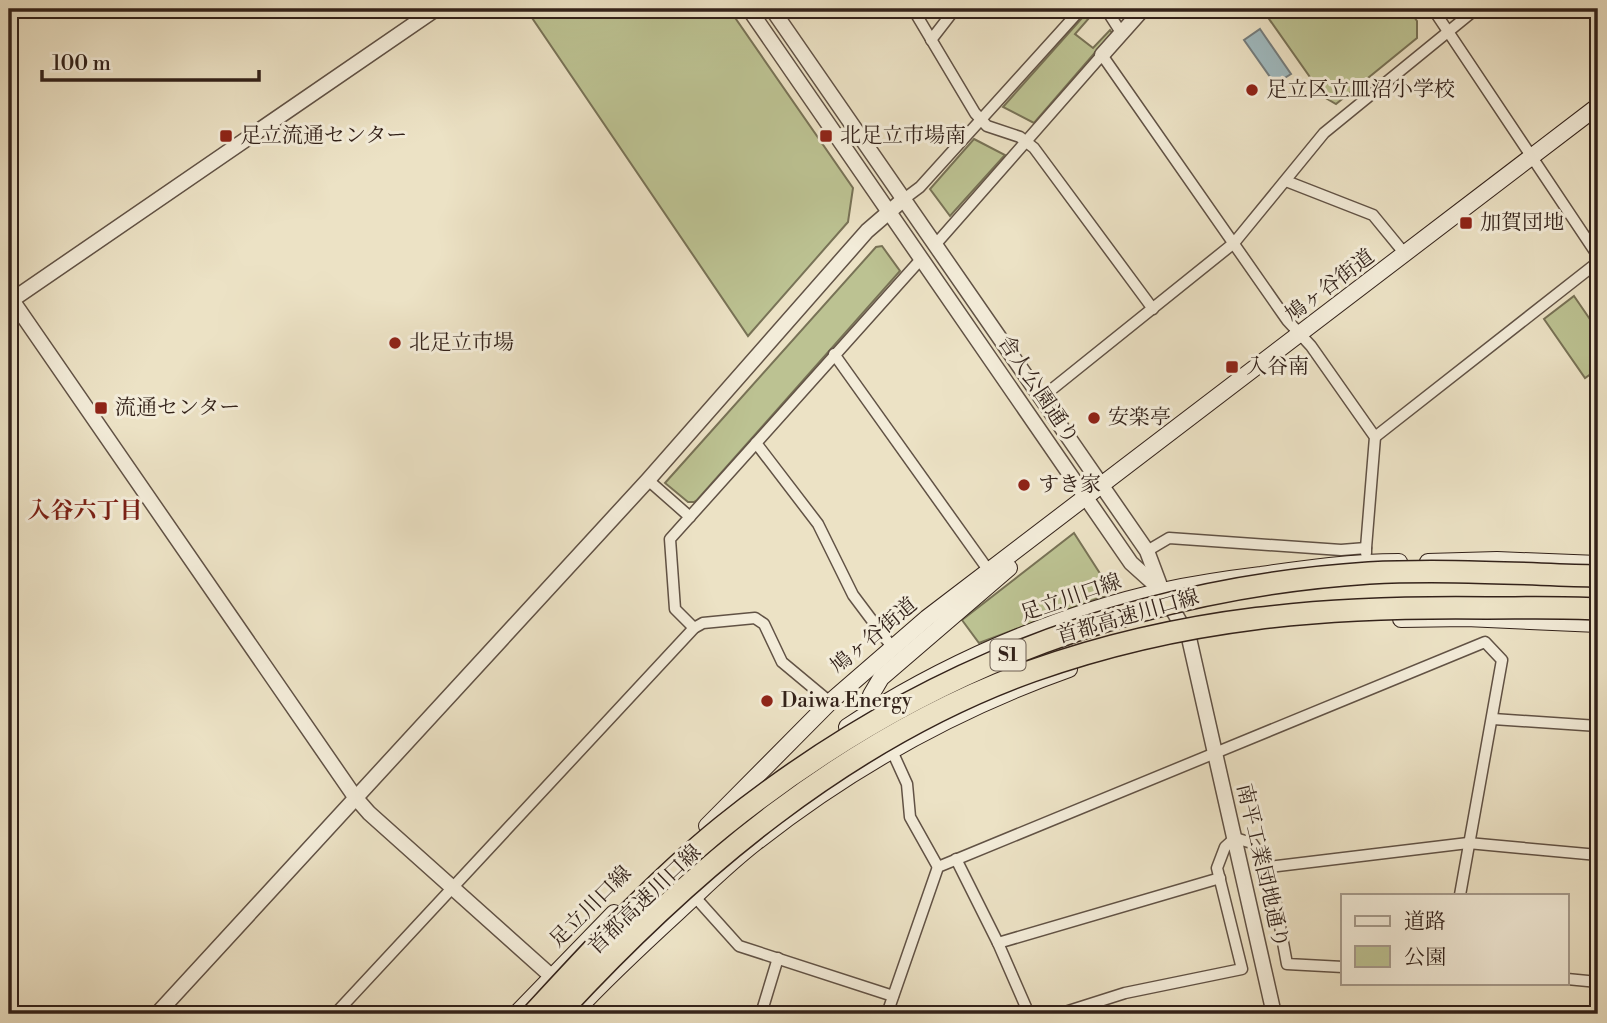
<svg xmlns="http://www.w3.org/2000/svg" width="1607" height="1023" viewBox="0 0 1607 1023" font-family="'Libre Bodoni','Noto Serif JP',serif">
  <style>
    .green { fill: #bcc292; stroke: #787256; stroke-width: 2 }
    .water { fill: #9fbac0; stroke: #747d7e; stroke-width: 2 }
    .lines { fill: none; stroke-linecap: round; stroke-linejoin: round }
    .minor-casing { stroke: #615245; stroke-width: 13 }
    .tertiary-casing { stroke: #615245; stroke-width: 17 }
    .secondary-casing { stroke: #33221a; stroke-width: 18 }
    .minor { stroke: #f3ecd9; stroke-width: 10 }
    .tertiary { stroke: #f3ecd9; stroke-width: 14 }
    .secondary { stroke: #f3ecd9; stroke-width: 16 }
    .motorway-bridge-casing { stroke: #33221a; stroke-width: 24; stroke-linecap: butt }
    .motorway-bridge { stroke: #ece2c5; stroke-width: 21 }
    .poi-dot { fill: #8f2418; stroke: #f3ecd9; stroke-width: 2.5 }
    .labels { text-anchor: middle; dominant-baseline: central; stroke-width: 6; stroke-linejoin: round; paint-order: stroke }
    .shield { fill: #f3ecd9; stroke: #6d5f53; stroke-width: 2 }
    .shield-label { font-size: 19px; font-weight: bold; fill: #33221a }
    .poi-label { font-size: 21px; fill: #33221a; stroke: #f3ecd9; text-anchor: start }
    .street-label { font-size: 21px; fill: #33221a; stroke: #f3ecd9 }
    .neighbourhood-label { font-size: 23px; font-weight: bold; fill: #7a1f14; stroke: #f3ecd9 }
  </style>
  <rect width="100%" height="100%" fill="#ece2c5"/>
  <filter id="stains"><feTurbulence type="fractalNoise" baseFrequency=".00286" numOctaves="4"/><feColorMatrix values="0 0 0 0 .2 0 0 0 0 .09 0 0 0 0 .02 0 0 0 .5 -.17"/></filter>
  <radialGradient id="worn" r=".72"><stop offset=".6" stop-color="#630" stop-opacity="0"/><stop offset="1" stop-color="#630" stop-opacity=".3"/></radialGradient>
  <g class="green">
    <polygon points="526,9 729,9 853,188 848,222 748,336"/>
    <polygon points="1090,9 1097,9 1075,34 1093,48 1110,30 1112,33 1034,123 1003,107"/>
    <polygon points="1262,9 1408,9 1417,21 1417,38 1336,104 1324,97"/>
    <polygon points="974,139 1005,155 950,216 930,189"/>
    <polygon points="882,246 900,271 697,500 694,502 688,502 665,483 876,247"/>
    <polygon points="1574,296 1598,331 1598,369 1585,378 1544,319"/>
    <polygon points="1074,533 1110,589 1107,595 979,643 962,620"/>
  </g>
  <polygon class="water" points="1260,29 1291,74 1275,84 1244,40"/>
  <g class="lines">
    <defs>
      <g id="minor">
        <polyline points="913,9 975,113 987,126 1020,137 1034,148 1153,309"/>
        <polyline points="1106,9 1122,34"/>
        <polyline points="1433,9 1598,256"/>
        <polyline points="931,40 955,9"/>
        <polyline points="1286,181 1373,215 1405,254"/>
        <polyline points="904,199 920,187 1081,9"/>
        <polyline points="935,245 1102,55 1287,320 1311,346 1375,437 1366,548"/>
        <polyline points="834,354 989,571"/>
        <polyline points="1041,398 1234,243 1324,133 1476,9"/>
        <polyline points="1375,437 1598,262"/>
        <polyline points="756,443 818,524 853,595 892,647"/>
        <polyline points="648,480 690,517"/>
        <polyline points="1147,551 1169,538 1341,550 1366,548 1366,553"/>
        <polyline points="694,628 675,609 670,539 922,258"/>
        <polyline points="1493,719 1598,726"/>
        <polyline points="892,751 907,784 910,817 938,867"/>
        <polyline points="956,859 998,943 1029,1014"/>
        <polyline points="1269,867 1468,843 1598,855"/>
        <polyline points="695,897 739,946 893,996"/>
        <polyline points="998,943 1220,878"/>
        <polyline points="1567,979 1598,982"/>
        <polyline points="335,1014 694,628 703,623 755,618 764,624 782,662 830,702"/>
        <polyline points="761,1014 778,958"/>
        <polyline points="887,1014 938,867 1485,642 1502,660 1460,895"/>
        <polyline points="1059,1014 1125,993 1242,969 1217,868 1225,847 1235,838 1252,843 1269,867 1287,964 1343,967"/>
      </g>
      <g id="tertiary">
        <polyline points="749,9 1131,563 1161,590"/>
        <polyline points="772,9 1147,551 1162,591 1189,638 1274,1014"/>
        <polyline points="1102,55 1143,9"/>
        <polyline points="12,300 355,797 369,813 559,983"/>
        <polyline points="9,302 436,9"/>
        <polyline points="157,1014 648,480 867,231 904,199"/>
      </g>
      <g id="secondary">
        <polyline points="1428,562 1497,560 1598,564"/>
        <polyline points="1401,619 1466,618 1598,624"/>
        <polyline points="877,718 871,695 881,678 1009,568"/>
        <path d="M 847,727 C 939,666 1055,615 1162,591 C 1195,584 1228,579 1261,575 C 1307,568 1352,562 1399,562"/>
        <polyline points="707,826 830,702 927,618 1598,106"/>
        <polyline points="516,1014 614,913"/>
        <path d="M 573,1014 C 606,978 643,944 679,911 C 704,888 728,864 755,843 C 849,769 956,709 1069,669"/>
      </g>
    </defs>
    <use href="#minor" class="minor-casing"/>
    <use href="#tertiary" class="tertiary-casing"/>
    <use href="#secondary" class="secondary-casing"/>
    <use href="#minor" class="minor"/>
    <use href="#tertiary" class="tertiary"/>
    <use href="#secondary" class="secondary"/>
    <defs>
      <g id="motorway-bridge">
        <path d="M 533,1014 C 593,949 653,883 722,827 C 911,675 1126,589 1369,573 C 1445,569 1522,574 1598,576"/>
        <path d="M 558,1014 C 690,871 846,738 1032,671 C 1184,617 1328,606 1487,608 C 1524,608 1561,607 1598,609"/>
      </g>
    </defs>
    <use href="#motorway-bridge" class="motorway-bridge-casing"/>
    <use href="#motorway-bridge" class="motorway-bridge"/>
  </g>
  <g class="poi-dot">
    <circle cx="1252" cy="90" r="7"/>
    <rect x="219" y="129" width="14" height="14" rx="3.5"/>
    <rect x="819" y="129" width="14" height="14" rx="3.5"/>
    <rect x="1459" y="216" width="14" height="14" rx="3.5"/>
    <circle cx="395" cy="343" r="7"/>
    <rect x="1225" y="360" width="14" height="14" rx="3.5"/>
    <rect x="94" y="401" width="14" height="14" rx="3.5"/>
    <circle cx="1094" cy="418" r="7"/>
    <circle cx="1024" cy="485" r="7"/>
    <circle cx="767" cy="701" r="7"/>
  </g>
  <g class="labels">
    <rect class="shield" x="990.5" y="639.5" width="35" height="31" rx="5"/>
    <g class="shield-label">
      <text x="1008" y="655">S1</text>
    </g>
    <g class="poi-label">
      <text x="1266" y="90">足立区立皿沼小学校</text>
      <text x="240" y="136">足立流通センター</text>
      <text x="840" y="136">北足立市場南</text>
      <text x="1480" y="223">加賀団地</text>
      <text x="409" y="343">北足立市場</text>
      <text x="1246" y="367">入谷南</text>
      <text x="115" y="408">流通センター</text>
      <text x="1108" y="418">安楽亭</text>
      <text x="1038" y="485">すき家</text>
      <text x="781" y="701">Daiwa Energy</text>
    </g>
    <g class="street-label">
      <text transform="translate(1330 286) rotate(-37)">鳩ヶ谷街道</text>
      <text transform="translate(1038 390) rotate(56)">舎人公園通り</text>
      <text transform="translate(1071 598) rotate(-19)">足立川口線</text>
      <text transform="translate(1128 617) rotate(-16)">首都高速川口線</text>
      <text transform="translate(874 636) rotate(-40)">鳩ヶ谷街道</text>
      <text transform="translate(1262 866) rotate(77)">南平工業団地通り</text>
      <text transform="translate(645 900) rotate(-44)">首都高速川口線</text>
      <text transform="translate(591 907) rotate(-45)">足立川口線</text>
    </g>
    <g class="neighbourhood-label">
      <text x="85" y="511">入谷六丁目</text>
    </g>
  </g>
  <rect width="1607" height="1023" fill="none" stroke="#ece2c5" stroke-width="35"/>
  <rect x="10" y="10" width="1586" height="1002" fill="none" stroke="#33221a" stroke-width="3.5"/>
  <rect x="18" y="18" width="1572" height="988" fill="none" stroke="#33221a" stroke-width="2"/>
  <rect x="1341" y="894" width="228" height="91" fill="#f3ecd9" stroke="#a69b8d" stroke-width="2"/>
  <rect x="1355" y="916" width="35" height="10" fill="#f3ecd9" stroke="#a69b8d" stroke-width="2"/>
  <text x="1404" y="928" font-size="21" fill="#33221a">道路</text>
  <rect x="1355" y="946" width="35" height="21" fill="#bcc292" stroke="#a69b8d" stroke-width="2"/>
  <text x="1404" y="964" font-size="21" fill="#33221a">公園</text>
  <path d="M42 70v10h217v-10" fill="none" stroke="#33221a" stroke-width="3.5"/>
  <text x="52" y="70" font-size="21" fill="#33221a" stroke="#f3ecd9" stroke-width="5" paint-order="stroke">100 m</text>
  <rect width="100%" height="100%" filter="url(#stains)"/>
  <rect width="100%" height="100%" fill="url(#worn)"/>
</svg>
